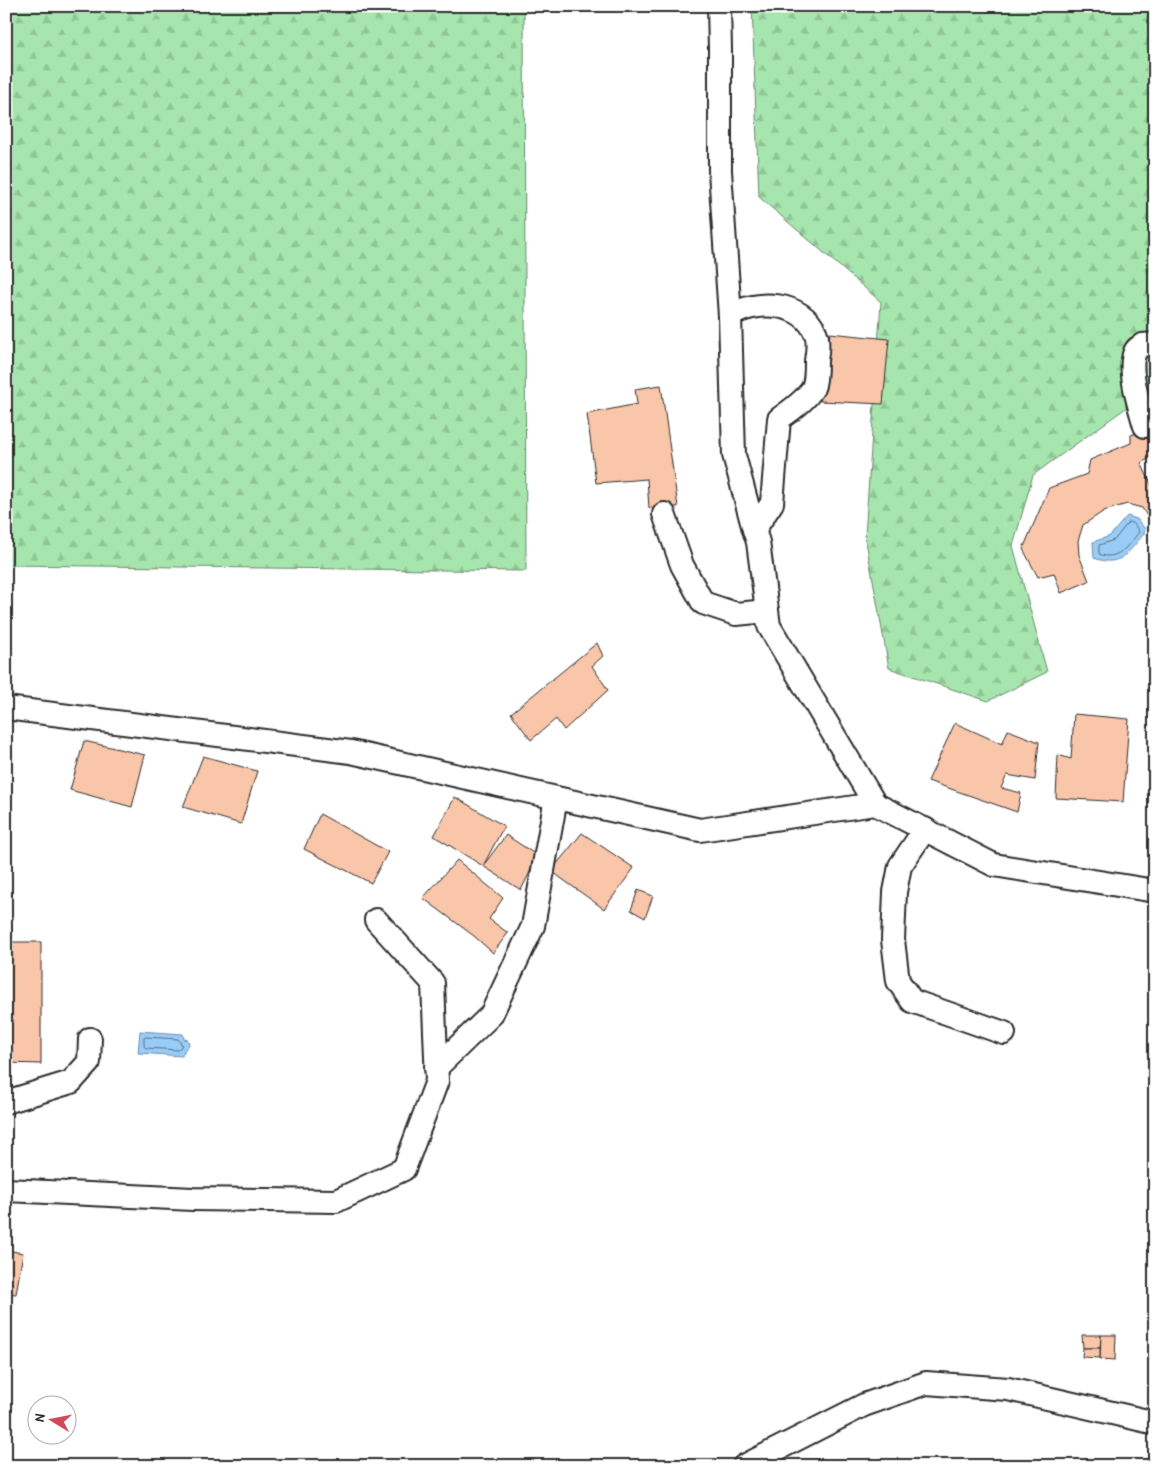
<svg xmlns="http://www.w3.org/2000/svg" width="1161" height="1472" viewBox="0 0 1161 1472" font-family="'Patrick Hand',sans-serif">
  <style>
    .forest { fill: url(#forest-firs); stroke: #68886c }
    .water { fill: #99cdf7; stroke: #6d8ca5 }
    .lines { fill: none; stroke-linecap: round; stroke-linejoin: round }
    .shore { stroke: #576c7d; stroke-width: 1 }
    .building { fill: #f9c6aa; stroke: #2b2b2b }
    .street-casing { stroke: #2b2b2b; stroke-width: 26 }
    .street { stroke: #fff; stroke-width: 22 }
  </style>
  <defs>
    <pattern id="forest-firs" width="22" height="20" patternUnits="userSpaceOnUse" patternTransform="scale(1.25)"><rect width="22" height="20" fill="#a6e6ae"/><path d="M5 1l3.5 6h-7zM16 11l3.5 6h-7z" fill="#8fc596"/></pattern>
  </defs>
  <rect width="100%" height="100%" fill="#fff"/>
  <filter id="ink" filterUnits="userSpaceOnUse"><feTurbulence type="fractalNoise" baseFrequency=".02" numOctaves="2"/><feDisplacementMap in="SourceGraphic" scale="10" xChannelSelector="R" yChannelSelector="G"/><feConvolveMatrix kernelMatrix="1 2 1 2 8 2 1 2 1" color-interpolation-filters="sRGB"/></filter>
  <g filter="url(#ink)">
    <g class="forest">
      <polygon points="6,6 524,6 526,571 6,565"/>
      <polygon points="752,6 1155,6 1155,126 1153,133 1155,137 1155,378 1137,400 1033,475 1013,546 1047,672 988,701 889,668 865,536 881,302 759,197"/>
    </g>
    <g class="water">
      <path d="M 1127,516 L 1137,519 L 1145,529 L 1144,534 C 1128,552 1121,568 1094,558 L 1093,542 L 1110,536 Z"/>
      <polygon points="140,1031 183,1034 184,1039 188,1040 189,1045 185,1049 182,1056 138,1053"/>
    </g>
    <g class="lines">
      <g class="shore">
        <path d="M 1129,522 L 1134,524 L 1139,532 C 1130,544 1117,562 1099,554 L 1099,545 L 1114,540 Z"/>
        <polygon points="146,1037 178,1039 182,1045 178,1050 146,1048 144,1046 144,1038"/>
      </g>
    </g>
    <g class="building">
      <polygon points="830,333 889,339 883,404 820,401"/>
      <polygon points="661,385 678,507 649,508 647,479 596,483 587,414 637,404 635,389"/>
      <polygon points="1155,427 1155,455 1141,463 1155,492 1155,515 1149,519 1142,508 1127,504 1104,511 1083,525 1078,541 1079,555 1089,581 1061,593 1054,573 1038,577 1023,549 1049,488 1087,474 1090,460 1131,443 1131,435"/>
      <polygon points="597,643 603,656 592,666 608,690 564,730 556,719 531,740 511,713"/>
      <polygon points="1074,714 1129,719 1123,802 1056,798 1058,755 1071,759"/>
      <polygon points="955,723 1002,744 1008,730 1039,742 1035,780 1007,775 1001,788 1021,793 1017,812 928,781"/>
      <polygon points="84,741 145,755 132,807 70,790"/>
      <polygon points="203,756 257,771 241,824 183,807"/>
      <polygon points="455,797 504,826 483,866 434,836"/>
      <polygon points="320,814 388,852 371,883 304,849"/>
      <polygon points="582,833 634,868 604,909 551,871"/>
      <polygon points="506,835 538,856 521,890 483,866"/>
      <polygon points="457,860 503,898 489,919 508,933 493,953 474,936 423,898"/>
      <polygon points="638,890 653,896 645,918 631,910"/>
      <polygon points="6,942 41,942 41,1064 6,1063"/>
      <polygon points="6,1250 23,1253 16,1294 6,1293"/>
      <polygon points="1082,1335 1101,1335 1100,1348 1083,1348"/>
      <polygon points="1101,1335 1116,1335 1115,1360 1100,1359"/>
      <polygon points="1083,1348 1100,1348 1100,1358 1082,1357"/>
    </g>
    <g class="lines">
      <defs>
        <g id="street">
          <polyline points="719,6 720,49 720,171 730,316"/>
          <path d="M 1145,426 C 1140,409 1126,366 1136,350 C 1137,348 1140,347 1142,345 L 1155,344"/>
          <polyline points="664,514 682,565 703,603 736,614 767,611"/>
          <path d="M 754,530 L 772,503 L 779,419 C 791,410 805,401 813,388 C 816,381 816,369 816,361 C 817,354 819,341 816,334 C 803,301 756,299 730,316 L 734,455 L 754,530 L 758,542 L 769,626 L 875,804"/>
          <polyline points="6,708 351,752 700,830 875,804 994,865 1155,891"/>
          <polyline points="925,829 900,866 895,892 893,940 898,981 912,1001 1004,1033"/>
          <polyline points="436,1068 491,1015 533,926 556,798"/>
          <polyline points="6,1102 71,1082 89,1062 90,1039"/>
          <polyline points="6,1190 193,1199 336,1201 404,1169 437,1081 433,983 376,920"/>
          <polyline points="744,1466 864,1405 926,1383 1008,1389 1147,1421"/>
        </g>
      </defs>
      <use href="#street" class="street-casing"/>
      <use href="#street" class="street"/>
    </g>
  </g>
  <rect width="1161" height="1472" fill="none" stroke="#fff" stroke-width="25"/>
  <rect x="12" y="12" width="1136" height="1447" fill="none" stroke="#2b2b2b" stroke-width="2" filter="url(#ink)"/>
  <g transform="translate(52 1420) rotate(280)"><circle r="24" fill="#ffffff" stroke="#aaaaaa"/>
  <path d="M0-4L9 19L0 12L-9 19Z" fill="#d1495b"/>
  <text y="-8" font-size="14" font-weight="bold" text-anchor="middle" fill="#2b2b2b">N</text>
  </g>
</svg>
